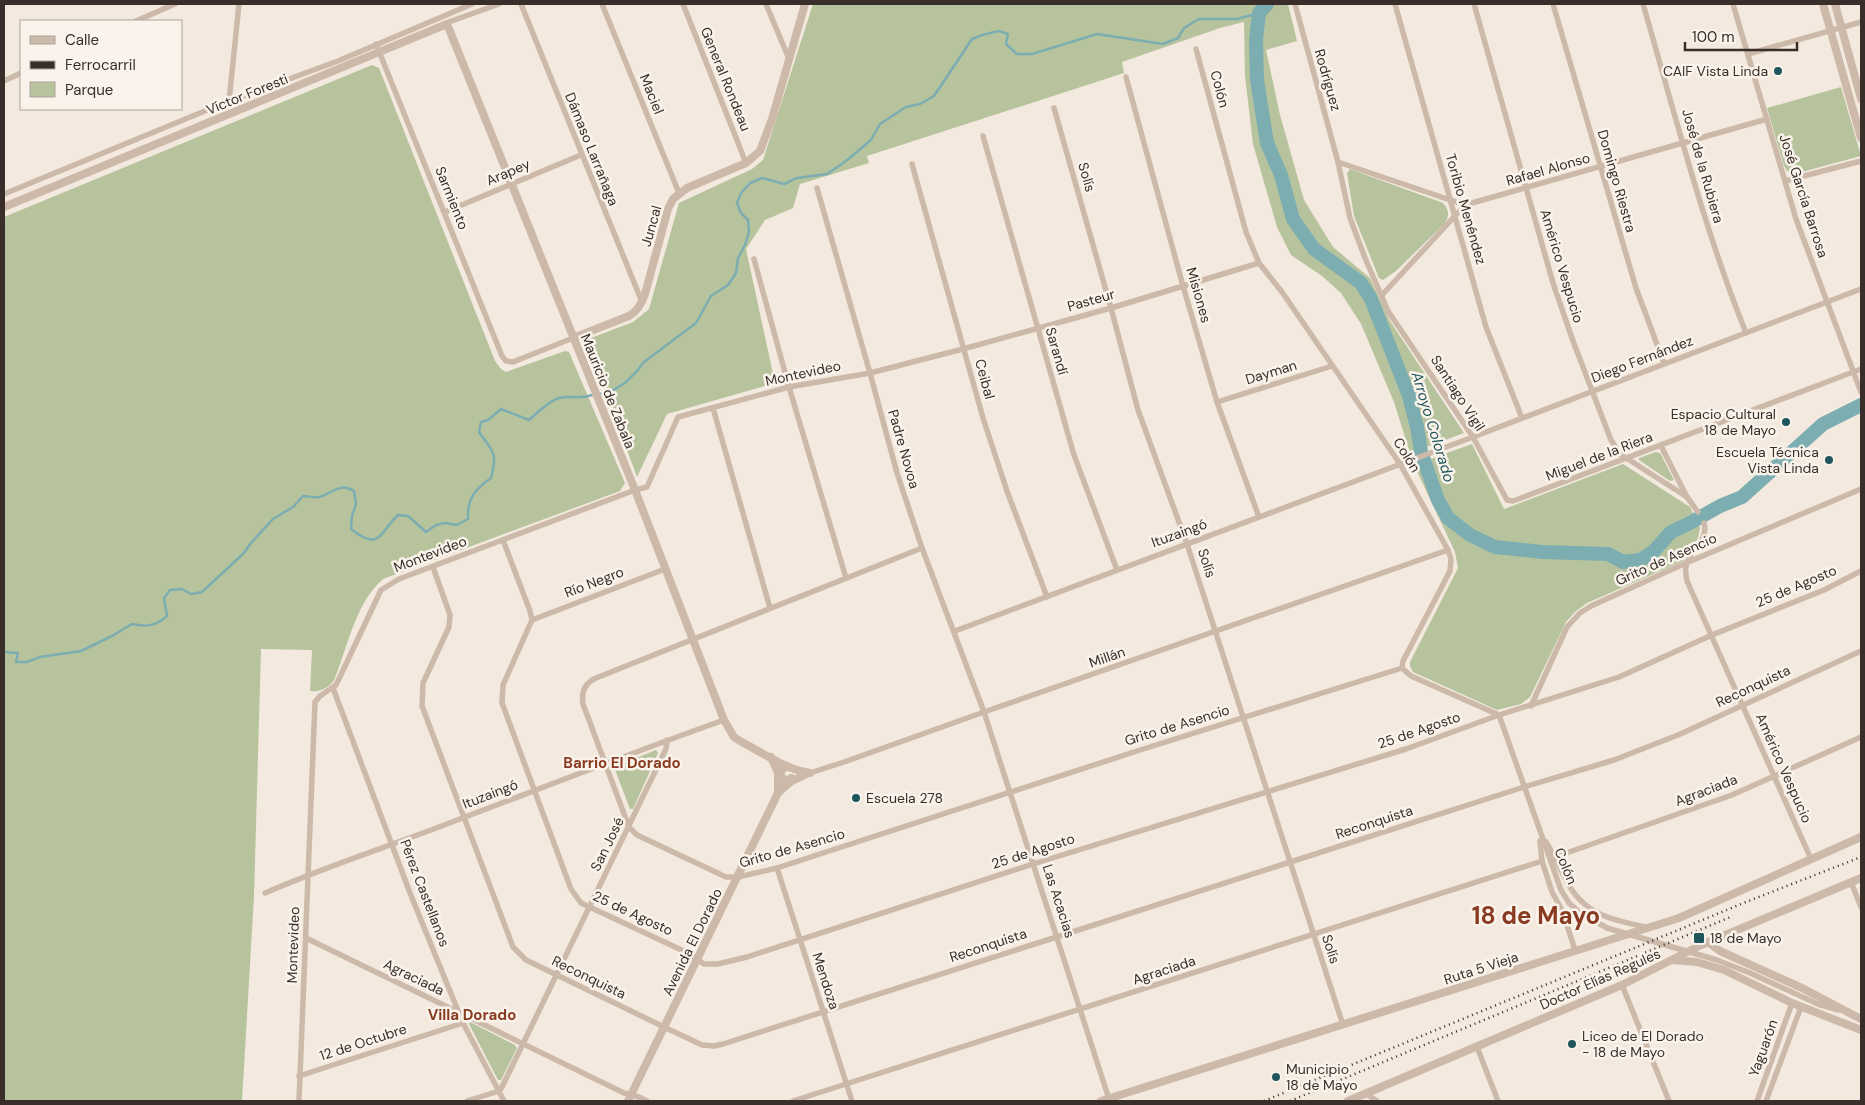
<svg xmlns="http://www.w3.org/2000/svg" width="1865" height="1105" viewBox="0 0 1865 1105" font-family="'DM Sans',sans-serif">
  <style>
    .green { fill: #b6c39d }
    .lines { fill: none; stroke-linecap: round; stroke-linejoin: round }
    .stream { stroke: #7caeb1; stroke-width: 2.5 }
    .river { stroke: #7caeb1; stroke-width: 14 }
    .minor { stroke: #ccb9a9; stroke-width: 5.5 }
    .tertiary { stroke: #ccb9a9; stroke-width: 8 }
    .rail { stroke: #392e29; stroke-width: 2.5; stroke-dasharray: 1 4; stroke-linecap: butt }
    .poi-dot { fill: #1e565b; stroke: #faf3eb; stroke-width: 2 }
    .labels { text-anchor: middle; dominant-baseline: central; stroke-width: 5; stroke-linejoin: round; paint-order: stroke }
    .poi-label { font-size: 14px; fill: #392e29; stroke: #faf3eb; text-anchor: start }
    .street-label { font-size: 14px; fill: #392e29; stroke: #faf3eb }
    .water-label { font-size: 15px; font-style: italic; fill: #1e565b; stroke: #faf3eb }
    .neighbourhood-label { font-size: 15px; font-weight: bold; fill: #893b21; stroke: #faf3eb }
    .town-label { font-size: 24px; font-weight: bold; fill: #893b21; stroke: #faf3eb }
  </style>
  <rect width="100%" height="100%" fill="#f3e9de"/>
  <g class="green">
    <polygon points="813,4 1288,4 1297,41 1266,50 1280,115 1304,200 1333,247 1370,278 1390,321 1464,433 1410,453 1394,402 1361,324 1341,293 1322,276 1291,255 1277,227 1253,144 1245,76 1244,22 1220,28 1122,62 1124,73 867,156 869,163 800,184 793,208 765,220 746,249 775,383 667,414 637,477 586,340 633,322 649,309 679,203 752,169 763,160"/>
    <path d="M 372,65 L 379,68 L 495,361 L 501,369 L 506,372 L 565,351 L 569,352 L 625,483 L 620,491 L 383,579 C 355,603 348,647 334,680 C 329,688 320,692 310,691 L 312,650 L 261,649 L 254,896 L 242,1101 L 4,1101 L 4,217 Z"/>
    <polygon points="1841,87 1861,156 1798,173 1787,171 1784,166 1767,108"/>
    <path d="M 1350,169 L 1443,203 C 1449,210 1450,216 1444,224 L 1396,271 L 1383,280 L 1379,278 L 1354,216 L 1347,173 Z"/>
    <polygon points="1472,444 1504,509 1623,464 1690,507 1700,528 1698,538 1683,561 1587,603 1576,611 1566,622 1530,697 1521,704 1497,710 1413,672 1410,666 1410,662 1458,568 1455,552 1414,465"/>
    <polygon points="1656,452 1660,453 1674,480 1670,481 1639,460 1639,458"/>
    <polygon points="656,750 658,753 633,809 630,809 614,767"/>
    <polygon points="470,1022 515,1045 517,1048 501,1080 498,1080 469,1024"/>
  </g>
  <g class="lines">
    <g class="stream">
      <polyline points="600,394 610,392 625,383 637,371 644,362 696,323 711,296 728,285 736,273 738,258 745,245 749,232 748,220 741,213 737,203 741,193 750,183 762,178 784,184 797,178 827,174 846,161 871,140 880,124 906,107 920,104 934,96 972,39 982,35 999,31 1008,34 1006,44 1017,54 1032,54 1097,34 1163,44 1178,38 1184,28 1199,19 1237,19 1259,13"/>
      <path d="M 4,652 L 18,653 L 16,662 L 27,662 L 40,657 L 81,651 L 112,636 L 132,624 C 146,627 156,626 167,616 L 164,598 L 170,590 L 182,589 L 191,594 L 202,592 L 244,553 L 250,544 L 273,519 L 293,507 L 303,496 C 308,496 314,498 319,497 C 333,493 340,482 354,491 L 356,504 L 352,516 L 351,529 C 380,552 379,533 398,515 L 408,516 L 426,532 L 436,525 L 445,523 L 457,525 L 468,519 C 467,499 475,489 491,478 C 498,452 493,452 479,432 L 481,422 L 488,420 L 501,409 L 529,420 C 537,413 549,401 559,398 C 572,395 578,400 592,395"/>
    </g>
    <polyline class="river" points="1267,4 1259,13 1256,40 1257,80 1267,143 1281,175 1293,219 1314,249 1361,283 1371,299 1409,396 1417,427 1421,452 1438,500 1448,518 1470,535 1495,547 1542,552 1608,554 1623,562 1640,560 1653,552 1671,532 1690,523 1720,506 1742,497 1823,424 1861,405"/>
    <g class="minor">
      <polyline points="521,4 642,302"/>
      <polyline points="602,4 679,193"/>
      <polyline points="683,4 746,163"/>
      <polyline points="766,4 789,59"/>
      <polyline points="1295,4 1338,162 1350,218 1365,258 1388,311 1473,437 1507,500 1513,501 1861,369"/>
      <polyline points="1395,4 1486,327 1522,418"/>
      <polyline points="1474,4 1553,283 1573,341 1611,440 1620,454 1687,497"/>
      <polyline points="1553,4 1636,288 1664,363"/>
      <path d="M 1643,4 C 1675,114 1703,226 1746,333"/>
      <polyline points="1733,4 1796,219 1861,392"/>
      <polyline points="136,21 175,4"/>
      <polyline points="446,23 499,4"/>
      <polyline points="376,44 502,356 506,361 513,362 573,338"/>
      <polyline points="1196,49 1246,232 1259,263 1282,292 1400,464 1448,550 1451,559 1450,571 1403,661 1402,668"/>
      <polyline points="1748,54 1861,22"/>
      <polyline points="1126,77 1183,286 1217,402 1259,517"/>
      <polyline points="4,81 21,73"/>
      <polyline points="229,101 239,4"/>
      <polyline points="1054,108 1111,308 1138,410 1187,544 1343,1025"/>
      <polyline points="983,136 1074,455 1117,570"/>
      <polyline points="1338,162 1465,205 1767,119"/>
      <polyline points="912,164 983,418 1007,491 1047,597"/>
      <polyline points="1785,181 1861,161"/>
      <polyline points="817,188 870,373 897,473 922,548 984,712 1109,1099"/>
      <polyline points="4,194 229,101 338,61 472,4"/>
      <polyline points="445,212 581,155"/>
      <polyline points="754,259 789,387 846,578"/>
      <polyline points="1382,295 1465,205"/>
      <polyline points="1217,402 1332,366"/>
      <polyline points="713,408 770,608"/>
      <polyline points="1661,446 1687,497 1698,512"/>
      <path d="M 1704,523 C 1709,542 1689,549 1686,566 C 1685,571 1686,576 1687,581 L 1811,859"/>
      <polyline points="503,540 530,611 532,620 503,685 502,703 571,889 581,903 690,954 704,964 718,964 747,957 1033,864 1406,749 1499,715 1619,677 1712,635 1824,590 1861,571"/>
      <path d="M 922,548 L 596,678 C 585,683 581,692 583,704 L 629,827 L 637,835 L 726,877 L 738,877 L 777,868 L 1137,751 L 1402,668"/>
      <polyline points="433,567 450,615 449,627 423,683 422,706 513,947 526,960 664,1027 702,1045 714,1046 723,1044 1524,787 1614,760 1678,735 1861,651"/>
      <polyline points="532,620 665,569"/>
      <polyline points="955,631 1473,437 1861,289"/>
      <polyline points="1402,668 1411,676 1499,715 1561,890 1569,903 1579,912 1607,928 1717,960 1750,973 1818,1004 1838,1010"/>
      <polyline points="333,688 410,893 463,1023 504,1101"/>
      <polyline points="1531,706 1567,627 1580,613 1591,606 1686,563 1861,489"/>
      <polyline points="810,773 844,762 984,712 1448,550"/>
      <polyline points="1540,841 1542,861 1552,892 1562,910 1575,950"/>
      <path d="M 1546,842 C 1554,855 1559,867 1566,880 C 1583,914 1611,920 1646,927"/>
      <polyline points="1555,857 1732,795 1861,737"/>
      <polyline points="777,868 852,1101"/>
      <polyline points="1851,882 1861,907"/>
      <path d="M 265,893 C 322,868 381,849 439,827 C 534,791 628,754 724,720"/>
      <polyline points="306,938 624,1093 639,1097 647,1101"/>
      <polyline points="1622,985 1669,1101"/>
      <polyline points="1477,1047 1498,1101"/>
      <polyline points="299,1076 463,1023"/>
      <polyline points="1367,1094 1377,1101"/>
      <polyline points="299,1101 315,702 320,696 336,685 381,590 399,579 635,490 647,487 678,417 789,387 870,373 963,349 1111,308 1259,263"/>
      <polyline points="467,1101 499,1091 502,1087 666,749 667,740"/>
      <polyline points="793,1101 1542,861"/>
      <polyline points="1757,1101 1792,1003"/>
      <polyline points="1766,1101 1801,1007"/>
    </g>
    <g class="tertiary">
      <polyline points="1823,4 1861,138"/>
      <polyline points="1835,4 1861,99"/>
      <path d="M 4,207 L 447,24 L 635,490 L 724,720 L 734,737 L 740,741 C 761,752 787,770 810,773"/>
      <path d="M 573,338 L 629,316 C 638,311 642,303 645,294 L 668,209 L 673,199 L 687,188 L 746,163 L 760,151 L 772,119 L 805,4"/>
      <polyline points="771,757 778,773 778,793"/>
      <polyline points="787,766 778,773 785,780 790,782 791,778"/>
      <polyline points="1708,942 1720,951 1802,988 1861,1019"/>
      <polyline points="1672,960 1697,962 1724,970 1792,1003 1861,1030"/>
      <polyline points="628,1101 778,793 790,782 809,773"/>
      <polyline points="1101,1101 1679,918 1861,837"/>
      <polyline points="1348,1101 1622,985 1699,946 1861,878"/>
    </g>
    <g class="rail">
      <polyline points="1264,1101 1746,902 1861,857"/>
      <polyline points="1290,1101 1733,916"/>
    </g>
  </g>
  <g class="poi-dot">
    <circle cx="1778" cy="71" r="5"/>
    <circle cx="1786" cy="422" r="5"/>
    <circle cx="1829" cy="460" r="5"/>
    <circle cx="856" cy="798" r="5"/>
    <rect x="1693" y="932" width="12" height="12" rx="2.5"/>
    <circle cx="1572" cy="1044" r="5"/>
    <circle cx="1276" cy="1077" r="5"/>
  </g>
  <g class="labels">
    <g class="poi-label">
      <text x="1768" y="71" text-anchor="end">CAIF Vista Linda</text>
      <text x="1776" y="414" text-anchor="end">Espacio Cultural<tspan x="1776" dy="16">18 de Mayo</tspan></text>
      <text x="1819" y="452" text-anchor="end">Escuela Técnica<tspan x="1819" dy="16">Vista Linda</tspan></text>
      <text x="866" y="798">Escuela 278</text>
      <text x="1710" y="938">18 de Mayo</text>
      <text x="1582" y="1036">Liceo de El Dorado<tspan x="1582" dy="16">- 18 de Mayo</tspan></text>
      <text x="1286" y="1069">Municipio<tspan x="1286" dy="16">18 de Mayo</tspan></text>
    </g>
    <g class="street-label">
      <text transform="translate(726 79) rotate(68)">General Rondeau</text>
      <text transform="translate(1328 80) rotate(74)">Rodríguez</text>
      <text transform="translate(1220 89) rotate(75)">Colón</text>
      <text transform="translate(247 94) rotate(-22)">Víctor Foresti</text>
      <text transform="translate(652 94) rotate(68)">Maciel</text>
      <text transform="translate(592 149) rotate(68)">Dámaso Larrañaga</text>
      <text transform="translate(1703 166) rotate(74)">José de la Rubiera</text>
      <text transform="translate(1548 169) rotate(-16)">Rafael Alonso</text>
      <text transform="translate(508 172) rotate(-23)">Arapey</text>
      <text transform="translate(1087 177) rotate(74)">Solís</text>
      <text transform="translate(1617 181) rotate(74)">Domingo Riestra</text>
      <text transform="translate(1804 196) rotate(72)">José García Barrosa</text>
      <text transform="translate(452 198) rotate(68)">Sarmiento</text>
      <text transform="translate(1466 209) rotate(74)">Toribio Menéndez</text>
      <text transform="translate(651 226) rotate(-74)">Juncal</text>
      <text transform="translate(1562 266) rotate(73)">Américo Vespucio</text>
      <text transform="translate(1199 295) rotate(74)">Misiones</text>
      <text transform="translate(1091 300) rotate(-16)">Pasteur</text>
      <text transform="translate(1057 351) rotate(74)">Sarandí</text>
      <text transform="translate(1642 359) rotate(-21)">Diego Fernández</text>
      <text transform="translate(1271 372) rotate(-17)">Dayman</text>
      <text transform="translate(803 373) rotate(-12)">Montevideo</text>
      <text transform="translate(985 379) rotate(75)">Ceibal</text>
      <text transform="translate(608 391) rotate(68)">Mauricio de Zabala</text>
      <text transform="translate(1458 393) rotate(57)">Santiago Vigil</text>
      <text transform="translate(904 449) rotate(74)">Padre Novoa</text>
      <text transform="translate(1407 455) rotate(58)">Colón</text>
      <text transform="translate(1599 456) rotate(-21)">Miguel de la Riera</text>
      <text transform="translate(1179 533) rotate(-20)">Ituzaingó</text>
      <text transform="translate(430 554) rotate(-21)">Montevideo</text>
      <text transform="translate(1666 559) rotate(-24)">Grito de Asencio</text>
      <text transform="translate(1207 563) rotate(72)">Solís</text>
      <text transform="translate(594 582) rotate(-21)">Río Negro</text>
      <text transform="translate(1796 586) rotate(-23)">25 de Agosto</text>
      <text transform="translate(1107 657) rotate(-19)">Millán</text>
      <text transform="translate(1753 686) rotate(-25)">Reconquista</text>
      <text transform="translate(1177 725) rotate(-17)">Grito de Asencio</text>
      <text transform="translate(1419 730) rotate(-19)">25 de Agosto</text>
      <text transform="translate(1784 768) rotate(66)">Américo Vespucio</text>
      <text transform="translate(1706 790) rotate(-21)">Agraciada</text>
      <text transform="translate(490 794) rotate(-21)">Ituzaingó</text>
      <text transform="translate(1374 822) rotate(-18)">Reconquista</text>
      <text transform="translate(607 844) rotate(-64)">San José</text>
      <text transform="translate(792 848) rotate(-16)">Grito de Asencio</text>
      <text transform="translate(1033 851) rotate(-18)">25 de Agosto</text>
      <text transform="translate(1566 866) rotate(68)">Colón</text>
      <text transform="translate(425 893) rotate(69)">Pérez Castellanos</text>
      <text transform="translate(1059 901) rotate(72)">Las Acacias</text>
      <text transform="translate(633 913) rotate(25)">25 de Agosto</text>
      <text transform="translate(692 942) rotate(-64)">Avenida El Dorado</text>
      <text transform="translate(293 945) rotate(-88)">Montevideo</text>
      <text transform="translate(988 945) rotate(-18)">Reconquista</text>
      <text transform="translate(1331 949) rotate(72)">Solís</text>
      <text transform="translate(1481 968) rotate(-18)">Ruta 5 Vieja</text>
      <text transform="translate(1164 970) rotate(-18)">Agraciada</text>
      <text transform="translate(414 977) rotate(26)">Agraciada</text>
      <text transform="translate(589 977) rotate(26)">Reconquista</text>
      <text transform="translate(1600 979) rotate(-24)">Doctor Elías Regules</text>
      <text transform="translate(826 981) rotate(72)">Mendoza</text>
      <text transform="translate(363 1042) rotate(-18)">12 de Octubre</text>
      <text transform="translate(1763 1048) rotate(-70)">Yaguarón</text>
    </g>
    <g class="water-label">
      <text transform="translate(1433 427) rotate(73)">Arroyo Colorado</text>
    </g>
    <g class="neighbourhood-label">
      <text x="622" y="763">Barrio El Dorado</text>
      <text x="472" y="1015">Villa Dorado</text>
    </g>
    <g class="town-label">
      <text x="1536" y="915">18 de Mayo</text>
    </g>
  </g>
  <rect width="1865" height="1105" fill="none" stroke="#392e29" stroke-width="10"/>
  <rect x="20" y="20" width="162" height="90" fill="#faf3eb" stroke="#ada49d"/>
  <rect x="30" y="36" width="25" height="8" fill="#ccb9a9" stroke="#ada49d"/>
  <text x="65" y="45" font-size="15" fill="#392e29">Calle</text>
  <rect x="30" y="61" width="25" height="8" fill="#392e29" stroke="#ada49d"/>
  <text x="65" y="70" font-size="15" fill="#392e29">Ferrocarril</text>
  <rect x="30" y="82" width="25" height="15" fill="#b6c39d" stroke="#ada49d"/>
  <text x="65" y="95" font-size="15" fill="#392e29">Parque</text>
  <path d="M1685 42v8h112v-8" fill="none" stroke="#392e29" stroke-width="2.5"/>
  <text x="1692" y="42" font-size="15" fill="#392e29" stroke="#faf3eb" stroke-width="4" paint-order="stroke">100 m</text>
</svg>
